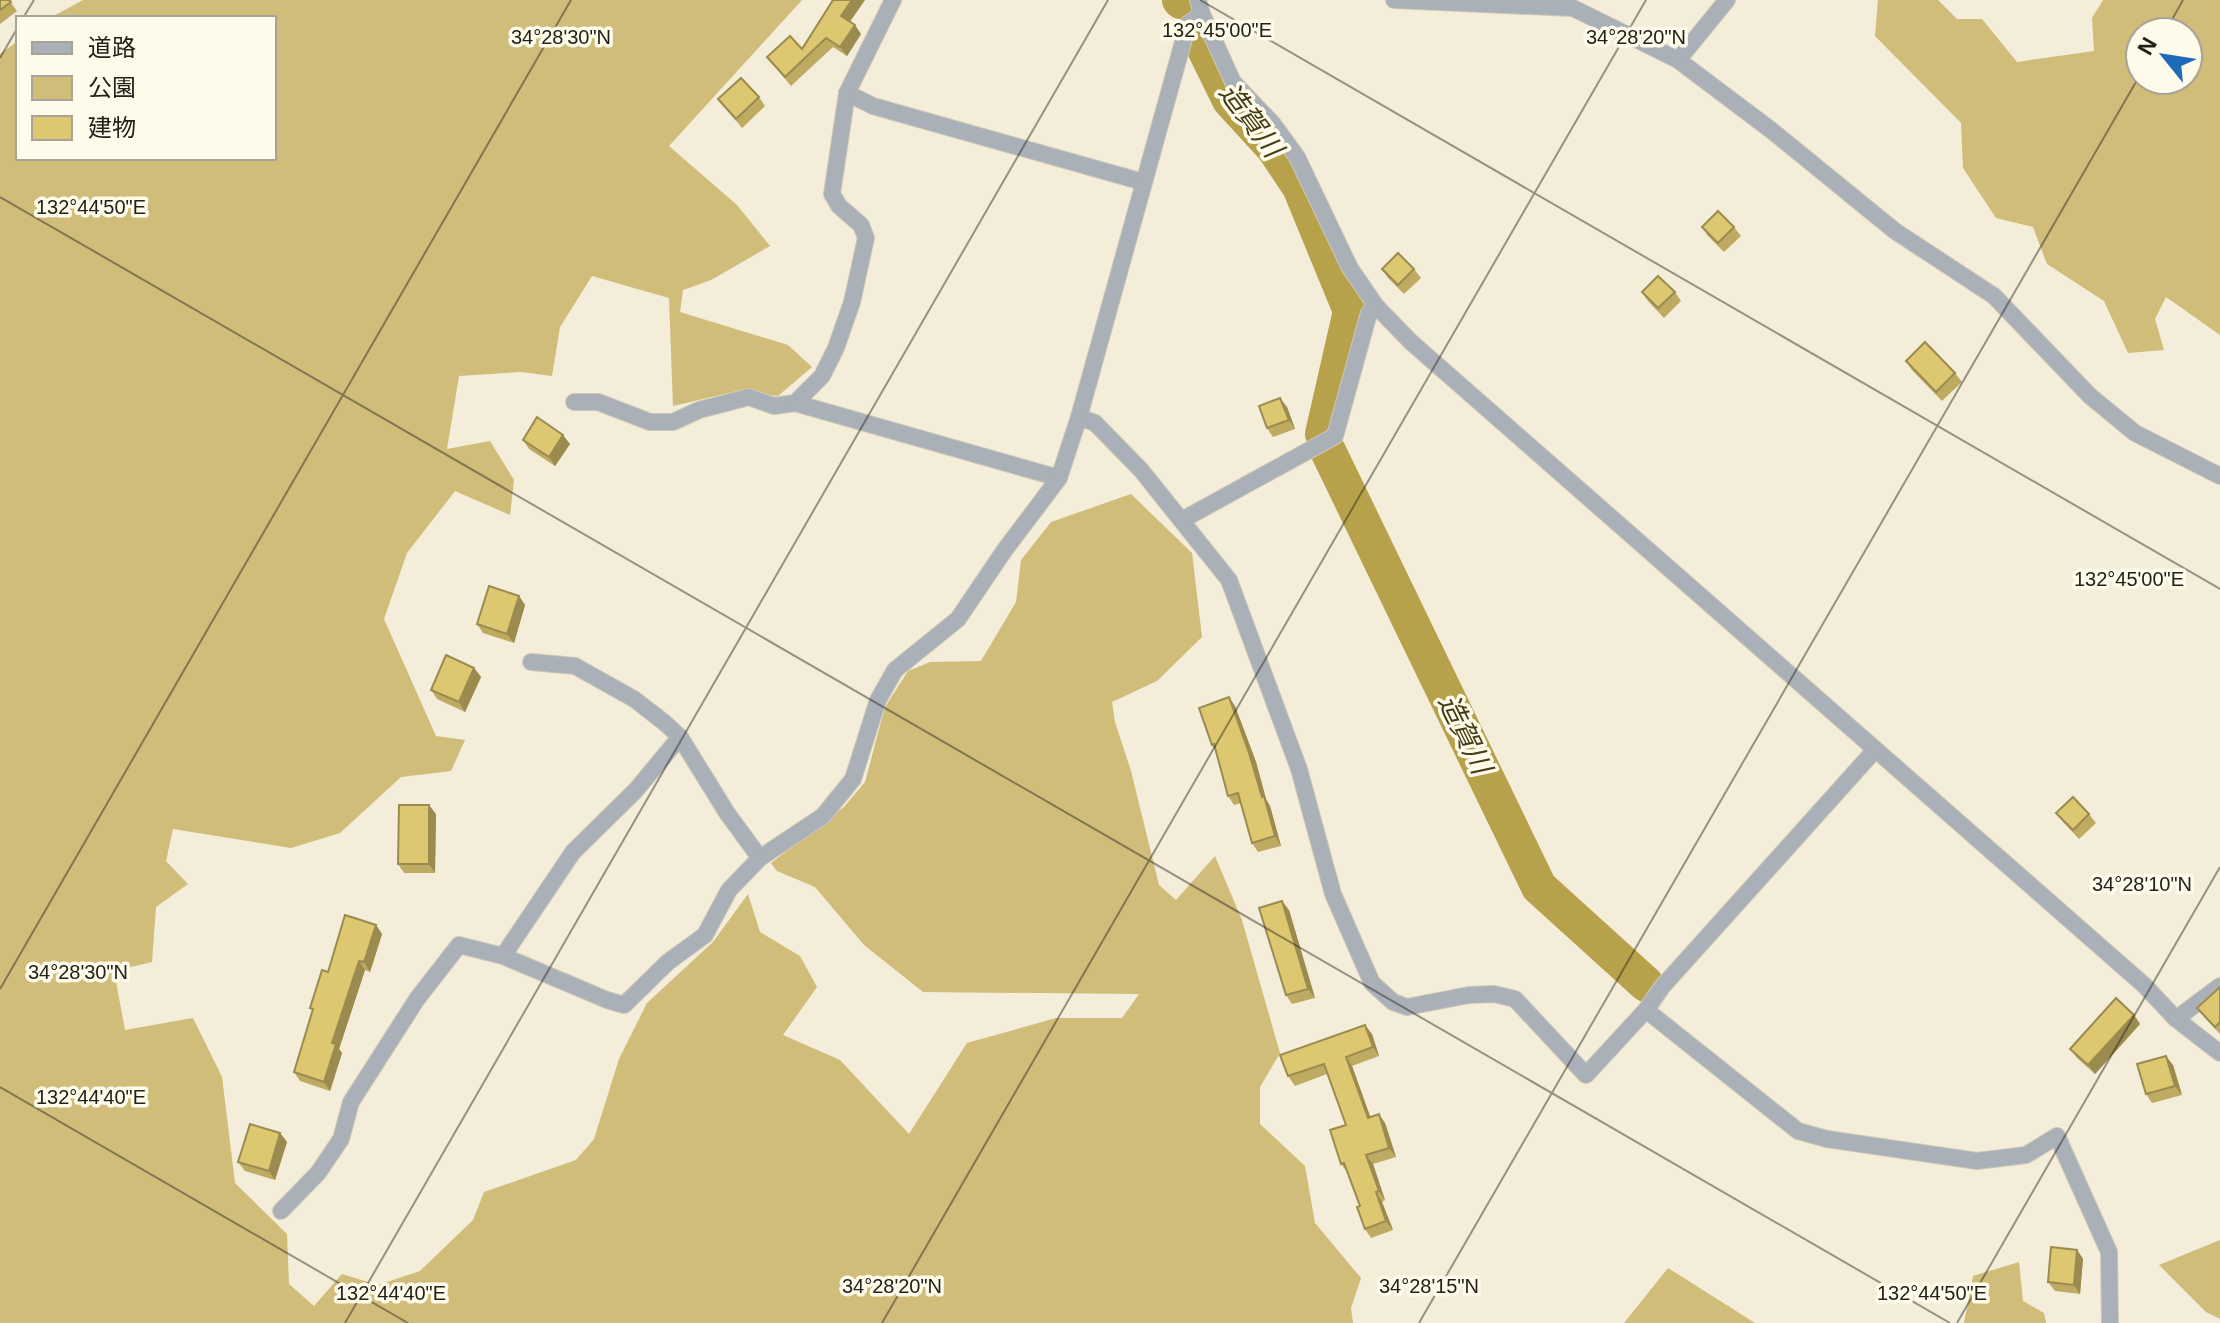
<svg xmlns="http://www.w3.org/2000/svg" width="2220" height="1323" viewBox="0 0 2220 1323" font-family="Helvetica,'Noto Sans JP',sans-serif">
  <style>
    .green { fill: #cfbd79; fill-rule: evenodd }
    .lines { fill: none; stroke-linecap: round; stroke-linejoin: round }
    .river { stroke: #b7a14b; stroke-width: 36 }
    .street-casing { stroke: #cec8b7; stroke-width: 18 }
    .street { stroke: #aab0b7; stroke-width: 16 }
    .wall { fill: #beab61 }
    .shaded-wall { fill: #9b8b4f }
    .building { fill: #ddc771; stroke: #9b8b4f; stroke-width: 2 }
    .ticks { fill: none; stroke: #23211a; stroke-width: 2; stroke-opacity: 0.45 }
    .labels { text-anchor: middle; dominant-baseline: central; stroke-width: 7; stroke-linejoin: round; paint-order: stroke }
    .water-label { font-size: 28px; font-style: italic; fill: #463d18; stroke: #fffbea }
    .ticks-label { font-size: 20px; text-anchor: middle; fill: #23211a; stroke: #fffbea; stroke-width: 7; stroke-linejoin: round; paint-order: stroke }
  </style>
  <rect width="100%" height="100%" fill="#f3edd9"/>
  <g class="green">
    <polygon points="83,0 802,0 669,146 737,205 770,246 711,280 683,290 680,312 788,345 812,367 778,396 737,391 673,406 669,298 592,276 560,327 552,376 521,372 459,376 447,449 490,441 514,480 510,515 455,491 407,553 384,619 436,736 465,740 451,771 401,777 340,833 291,848 173,829 166,861 188,884 156,907 152,962 114,971 125,1030 193,1018 222,1077 235,1183 287,1234 289,1284 314,1306 342,1274 378,1285 420,1271 473,1220 484,1192 576,1160 594,1139 619,1059 647,1003 713,942 748,894 760,932 800,956 817,987 783,1035 840,1060 909,1134 967,1043 1056,1018 1122,1018 1139,994 923,992 864,945 815,887 777,871 771,863 844,807 865,782 885,707 908,671 930,662 981,661 1016,602 1021,560 1051,522 1131,494 1192,553 1202,637 1157,681 1112,702 1115,722 1131,771 1159,885 1176,900 1215,856 1242,920 1280,1053 1260,1087 1260,1124 1305,1166 1315,1223 1361,1278 1351,1308 1353,1323 0,1323 0,54 18,41 18,158 274,158 274,18 50,18"/>
    <path d="M 1878,0 L 1938,0 L 1957,19 L 1982,19 L 2017,62 L 2094,51 L 2092,18 L 2103,0 L 2220,0 L 2220,335 L 2166,297 L 2155,319 L 2164,350 L 2128,353 L 2104,301 L 2047,264 L 2033,227 L 1996,218 L 1963,168 L 1961,123 L 1875,36 ZM 2188,32 L 2188,80 L 2140,80 L 2140,32 Z"/>
    <polygon points="2220,1240 2220,1319 2206,1312 2159,1265"/>
    <polygon points="2019,1262 2023,1301 2044,1313 2046,1323 1964,1323 1973,1276"/>
    <polygon points="1668,1268 1755,1323 1624,1323"/>
  </g>
  <g class="lines">
    <g class="river">
      <polyline points="1180,0 1181,1"/>
      <polyline points="1197,33 1230,100 1274,148 1300,187 1351,311 1323,434"/>
      <polyline points="1328,451 1539,887 1646,984"/>
    </g>
    <defs>
      <g id="street">
        <polyline points="1198,0 1202,14 1233,82 1273,124 1297,157 1350,268 1376,306 1411,342 2144,985 2176,1019 2220,1053"/>
        <polyline points="1394,0 1573,8 1678,60 1771,130 1895,231 1994,296 2090,396 2135,433 2220,476"/>
        <polyline points="1678,60 1727,0"/>
        <polyline points="847,93 873,106 1143,182"/>
        <polyline points="574,402 598,402 650,422 673,422 699,410 749,397 774,406 795,403 1059,478"/>
        <polyline points="795,403 822,376 836,348 852,302 866,238 861,225 839,206 832,194 847,93 893,0"/>
        <polyline points="1079,417 1095,423 1141,470 1229,580 1299,769 1333,894 1372,983 1393,1002 1407,1007 1469,995 1494,994 1515,999 1586,1075 1646,1010 1662,987 1875,750"/>
        <polyline points="1182,520 1335,436 1369,313 1376,306"/>
        <polyline points="531,662 575,666 634,699 665,723 680,737 727,813 760,858"/>
        <polyline points="503,956 573,852 636,790 680,737"/>
        <polyline points="1646,1010 1798,1131 1827,1139 1977,1161 2026,1155 2057,1136 2109,1252 2110,1323"/>
        <polyline points="2176,1019 2220,986"/>
        <polyline points="281,1211 318,1173 341,1139 351,1102 417,999 459,945 503,956 607,1000 624,1005 668,962 705,935 729,890 760,858 823,816 853,779 878,700 895,670 958,619 1004,551 1059,478 1079,417 1188,24 1202,14"/>
      </g>
    </defs>
    <use href="#street" class="street-casing"/>
    <use href="#street" class="street"/>
  </g>
  <g class="wall">
    <polygon points="0,0 9,0 17,11 0,24"/>
    <polygon points="833,0 865,0 850,22 861,34 847,56 833,47 791,86 767,57 802,49"/>
    <polygon points="759,97 765,106 742,128 718,99"/>
    <polygon points="1702,227 1734,227 1741,236 1724,252 1708,236"/>
    <polygon points="1382,269 1414,269 1421,278 1404,294 1388,278"/>
    <polygon points="1642,292 1675,292 1681,301 1664,318 1648,301"/>
    <polygon points="1906,361 1955,373 1962,382 1942,401 1912,370"/>
    <polygon points="1287,407 1295,429 1273,437 1267,428"/>
    <polygon points="523,440 570,444 555,466 529,449"/>
    <polygon points="519,596 525,605 514,643 483,633 477,624"/>
    <polygon points="474,668 481,677 465,712 437,699 431,690"/>
    <polygon points="1235,706 1256,762 1266,799 1270,806 1281,846 1258,852 1252,843 1241,803 1234,805 1228,796 1215,750 1212,745"/>
    <polygon points="2056,813 2089,814 2096,823 2079,839 2063,822"/>
    <polygon points="436,814 435,873 404,873 398,864"/>
    <polygon points="1289,910 1315,998 1292,1004 1286,995"/>
    <polygon points="376,925 382,934 370,972 365,970 339,1049 342,1053 330,1091 300,1081 294,1072 313,1011 310,1008 328,972"/>
    <polygon points="2220,987 2220,1034 2204,1017 2197,1008"/>
    <polygon points="2134,1015 2140,1024 2095,1074 2077,1058 2070,1049"/>
    <polygon points="1372,1034 1379,1056 1352,1066 1370,1117 1385,1123 1396,1157 1373,1164 1385,1200 1382,1202 1393,1230 1371,1238 1365,1229 1360,1206 1348,1173 1341,1164 1346,1125 1327,1074 1295,1086 1288,1076"/>
    <polygon points="2173,1065 2182,1095 2152,1103 2146,1094"/>
    <polygon points="280,1133 287,1142 275,1180 245,1171 238,1162"/>
    <polygon points="2077,1250 2083,1259 2080,1294 2055,1291 2048,1282"/>
  </g>
  <g class="shaded-wall">
    <polygon points="852,0 865,0 847,25 841,16"/>
    <polygon points="855,25 861,34 847,56 840,47"/>
    <polygon points="1280,398 1287,407 1295,429 1289,420"/>
    <polygon points="563,435 570,444 555,466 549,457"/>
    <polygon points="519,596 525,605 514,643 507,634"/>
    <polygon points="474,668 481,677 465,712 459,702"/>
    <polygon points="1229,697 1235,706 1256,762 1266,799 1270,806 1281,846 1275,836"/>
    <polygon points="429,805 436,814 435,873 429,864"/>
    <polygon points="1282,901 1289,910 1315,998 1308,989"/>
    <polygon points="376,925 382,934 370,972 364,962"/>
    <polygon points="359,961 365,970 339,1049 342,1053 330,1091 324,1082 332,1043"/>
    <polygon points="2134,1015 2140,1024 2095,1074 2088,1065"/>
    <polygon points="1365,1025 1372,1034 1379,1056 1373,1047"/>
    <polygon points="2166,1056 2173,1065 2182,1095 2175,1086"/>
    <polygon points="1346,1057 1352,1066 1374,1127 1368,1118"/>
    <polygon points="1379,1114 1385,1123 1396,1157 1389,1148"/>
    <polygon points="280,1133 287,1142 275,1180 269,1171"/>
    <polygon points="1366,1155 1373,1164 1385,1200 1379,1191"/>
    <polygon points="1376,1192 1382,1202 1393,1230 1386,1221"/>
    <polygon points="2077,1250 2083,1259 2080,1294 2074,1285"/>
  </g>
  <g class="building">
    <polygon points="0,0 9,0 11,2 0,10"/>
    <polygon points="833,0 852,0 841,16 855,25 840,47 826,38 785,77 767,57 790,36 802,49"/>
    <polygon points="741,78 759,97 736,119 718,99"/>
    <polygon points="1718,211 1734,227 1718,243 1702,227"/>
    <polygon points="1398,253 1414,269 1398,285 1382,269"/>
    <polygon points="1658,276 1675,292 1658,308 1642,292"/>
    <polygon points="1925,342 1955,373 1936,392 1906,361"/>
    <polygon points="1280,398 1289,420 1267,428 1259,406"/>
    <polygon points="537,417 563,435 549,457 523,440"/>
    <polygon points="489,586 519,596 507,634 477,624"/>
    <polygon points="446,655 474,668 459,702 431,690"/>
    <polygon points="1229,697 1249,753 1262,797 1264,796 1275,836 1252,843 1238,793 1228,796 1214,744 1212,745 1199,708"/>
    <polygon points="2073,797 2089,814 2073,830 2056,813"/>
    <polygon points="399,805 429,805 429,864 398,864"/>
    <polygon points="1282,901 1308,989 1286,995 1259,908"/>
    <polygon points="345,915 376,925 364,962 359,961 332,1043 336,1044 324,1082 294,1072 313,1009 310,1008 322,970 328,972"/>
    <polygon points="2220,987 2220,1022 2215,1027 2197,1008"/>
    <polygon points="2116,998 2134,1015 2088,1065 2070,1049"/>
    <polygon points="1365,1025 1373,1047 1346,1057 1368,1118 1379,1114 1389,1148 1366,1155 1379,1191 1376,1192 1386,1221 1365,1229 1357,1207 1360,1206 1344,1163 1341,1164 1330,1130 1346,1125 1324,1064 1288,1076 1280,1055"/>
    <polygon points="2166,1056 2175,1086 2146,1094 2137,1064"/>
    <polygon points="250,1124 280,1133 269,1171 238,1162"/>
    <polygon points="2051,1247 2077,1250 2074,1285 2048,1282"/>
  </g>
  <path class="ticks" d="M 1200,0 L 2220,589M 23,18 L 34,0M 2165,32 L 2183,0M 0,58 L 18,27M 0,197 L 1950,1323M 0,989 L 571,0M 0,1087 L 408,1323M 345,1323 L 1108,0M 882,1323 L 1646,0M 1419,1323 L 2140,75M 1957,1323 L 2220,867"/>
  <g class="labels">
    <g class="water-label">
      <text transform="translate(1251 120) rotate(53)">造賀川</text>
      <text transform="translate(1465 734) rotate(64)">造賀川</text>
    </g>
  </g>
  <g class="ticks-label">
    <text x="1217" y="37">132°45'00"E</text>
    <text x="561" y="44">34°28'30"N</text>
    <text x="1636" y="44">34°28'20"N</text>
    <text x="91" y="214">132°44'50"E</text>
    <text x="2129" y="586">132°45'00"E</text>
    <text x="2142" y="891">34°28'10"N</text>
    <text x="78" y="979">34°28'30"N</text>
    <text x="91" y="1104">132°44'40"E</text>
    <text x="892" y="1293">34°28'20"N</text>
    <text x="1429" y="1293">34°28'15"N</text>
    <text x="391" y="1300">132°44'40"E</text>
    <text x="1932" y="1300">132°44'50"E</text>
  </g>
  <rect x="16" y="16" width="260" height="144" fill="#fffbea" stroke="#a7a497" stroke-width="2"/>
  <rect x="32" y="42" width="40" height="12" fill="#aab0b7" stroke="#a7a497" stroke-width="2"/>
  <text x="88" y="56" font-size="24" fill="#23211a">道路</text>
  <rect x="32" y="76" width="40" height="24" fill="#cfbd79" stroke="#a7a497" stroke-width="2"/>
  <text x="88" y="96" font-size="24" fill="#23211a">公園</text>
  <rect x="32" y="116" width="40" height="24" fill="#ddc771" stroke="#a7a497" stroke-width="2"/>
  <text x="88" y="136" font-size="24" fill="#23211a">建物</text>
  <g transform="translate(2164 56) rotate(300)"><circle r="38" fill="#fffbea" stroke="#a7a497" stroke-width="2"/>
  <path d="M0-6L14 30L0 20L-14 30Z" fill="#1e69b8"/>
  <text y="-12" font-size="22" font-weight="bold" text-anchor="middle" fill="#23211a">N</text>
  </g>
</svg>
